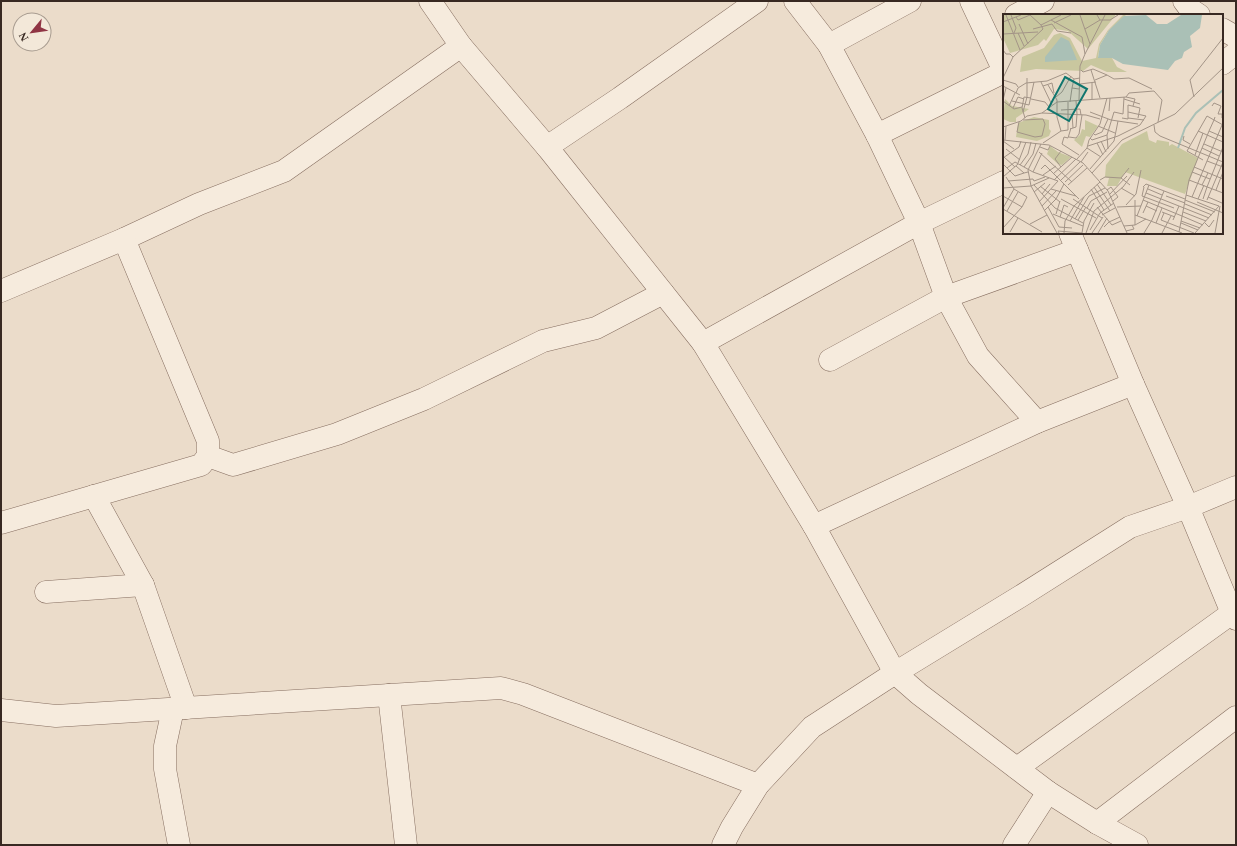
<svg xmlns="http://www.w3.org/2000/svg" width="1237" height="846" viewBox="0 0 1237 846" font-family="'Times New Roman',serif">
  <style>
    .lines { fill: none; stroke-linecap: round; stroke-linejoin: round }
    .minor-casing { stroke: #866e60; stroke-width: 23 }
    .minor { stroke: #f6ebdd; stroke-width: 22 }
    .inset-river { fill: none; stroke: #aac0b6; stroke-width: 2 }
    .inset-road { fill: none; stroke: #a39487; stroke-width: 1 }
    .view { fill: #0f766e; fill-opacity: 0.15; stroke: #0f766e; stroke-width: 2 }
    .inset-edge { fill: none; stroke: #382922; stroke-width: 2 }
  </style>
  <rect width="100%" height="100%" fill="#ebdcca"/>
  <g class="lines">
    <defs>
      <g id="minor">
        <polyline points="430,1 461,46 547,147 703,343 814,526 895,673 919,694 1048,792 1097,823 1137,845"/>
        <polyline points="795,1 829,45 877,135 919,223 946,297 978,356 1037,422"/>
        <polyline points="971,1 1004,71"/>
        <polyline points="1184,1 1190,9 1199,15"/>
        <polyline points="1016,15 1043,1"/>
        <polyline points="1222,29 1236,37"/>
        <polyline points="829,45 910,1"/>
        <polyline points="1222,64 1236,53"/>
        <polyline points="877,135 1004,72"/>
        <polyline points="547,147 620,98 757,1"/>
        <polyline points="1070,233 1133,384 1188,507 1232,613 1236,619"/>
        <polyline points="1,291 124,239 199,204 284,171 461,46"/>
        <polyline points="703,343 919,223 1004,182"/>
        <polyline points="830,360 946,297 1077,250"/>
        <polyline points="208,456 233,465 337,434 424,399 543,341 596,328 663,293"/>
        <polyline points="94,496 143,585 186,708"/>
        <polyline points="1,523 201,465 208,456 208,441 124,239"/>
        <polyline points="814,526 1037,422 1133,384"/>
        <polyline points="46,592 143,585"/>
        <polyline points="389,695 406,845"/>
        <polyline points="173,709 165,746 165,769 179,845"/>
        <polyline points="1,710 56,716 501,688 523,694 758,785"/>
        <polyline points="1017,768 1232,613"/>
        <polyline points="1097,823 1236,717"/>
        <polyline points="723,845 732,827 758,785 812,727 895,673 1021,596 1130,527 1188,507 1236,487"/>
        <polyline points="1014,845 1048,792"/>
      </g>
    </defs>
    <use href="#minor" class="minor-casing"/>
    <use href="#minor" class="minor"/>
  </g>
  <g transform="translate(1003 14)">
    <rect width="220" height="220" fill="#ebdcca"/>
    <path d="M 0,1 L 112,1 L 112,2 L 85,35 L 65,17 L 51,15 L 43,27 L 41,25 L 35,31 L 7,39 L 0,24 ZM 120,1 L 123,1 L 106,16 L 97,31 L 95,43 L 109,44 L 114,53 L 124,58 L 104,58 L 88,51 L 80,57 L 33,55 L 17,58 L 19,43 L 41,34 L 51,21 L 57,19 L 67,24 L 79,47 L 93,44 L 96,30 L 105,16 ZM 2,85 L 9,92 L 26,95 L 13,104 L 13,108 L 7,108 L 0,105 ZM 31,103 L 46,106 L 46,115 L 48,117 L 46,122 L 34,127 L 13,123 L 15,109 ZM 82,106 L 95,112 L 87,123 L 83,122 L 79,133 L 71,126 L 77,121 L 79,115 L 82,116 ZM 144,117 L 146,126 L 153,129 L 154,126 L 166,128 L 166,132 L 169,130 L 195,144 L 182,180 L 122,158 L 114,172 L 104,172 L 106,164 L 102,163 L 103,151 L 119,130 ZM 47,132 L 55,138 L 68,143 L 59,151 L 55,150 L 44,140 Z" fill="#c9c79f"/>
    <path d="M 143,1 L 154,10 L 164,10 L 178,1 L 199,1 L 197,14 L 187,22 L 189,33 L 181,38 L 179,44 L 172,47 L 165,56 L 120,50 L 109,44 L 95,44 L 97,31 L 106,16 L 121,2 ZM 58,23 L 66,27 L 74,46 L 42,48 L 42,43 Z" fill="#aac0b6"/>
    <path class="inset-river" d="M 175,134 L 182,114 L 193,99 L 220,76"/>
    <path class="inset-road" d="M 3,1 L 17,36M 8,1 L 13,14 L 11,19M 27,1 L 38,11M 77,1 L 87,30M 94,1 L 97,6 L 107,6 L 115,1M 13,3 L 15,6 L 27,1M 48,6 L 79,23 L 82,40 L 77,52 L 76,86M 0,8 L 18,1M 51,9 L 68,1M 16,10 L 25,30M 30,15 L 49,10 L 54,17 L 68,19M 82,15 L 97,6M 15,19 L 21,32M 0,20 L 35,18M 0,36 L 3,40 L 7,40 L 10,43M 82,40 L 102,1M 78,56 L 80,58 L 90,55 L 104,61M 88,56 L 97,84M 0,64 L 10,43 L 40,15 L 38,11 L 58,1M 71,65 L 69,74 L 76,75M 0,66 L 13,70 L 15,73M 92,66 L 104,61 L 111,65 L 126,64 L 149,75M 38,68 L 49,91M 77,70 L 93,68M 45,71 L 54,86 L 54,103 L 58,117M 0,72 L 17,81M 40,72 L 49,69 L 51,79M 13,79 L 15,74 L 23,69 L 44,67 L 63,59 L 71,65 L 77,64M 53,83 L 59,78 L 68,62M 123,83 L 126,79 L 151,77 L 159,86 L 155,108M 191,83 L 187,66 L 220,24M 28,85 L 42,88 L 46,93M 89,85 L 89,69M 121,85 L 137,90M 0,86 L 3,74M 0,87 L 11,95 L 19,93M 9,87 L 26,91 L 31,68M 73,87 L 74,100M 67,88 L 69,74M 6,92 L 12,79M 209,92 L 211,89 L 218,92 L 215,100 L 219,100 L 219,104M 10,94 L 15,83 L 21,85M 58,96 L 77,95 L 78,101M 106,97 L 107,84M 20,98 L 24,83 L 24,64M 87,98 L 108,106 L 135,110M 39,99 L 83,101 L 97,105M 69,100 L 70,114M 120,100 L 121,83M 22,104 L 19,94 L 21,83 L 28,84M 119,104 L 125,105 L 125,91 L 137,94 L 135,104M 125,104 L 141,106M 16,108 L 14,118 L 32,123 L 39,122 L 42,110 L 40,105 L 20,106M 151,111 L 152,118 L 157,122 L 220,148M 95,112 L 112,119M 0,113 L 18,107 L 24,102 L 39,99 L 54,88 L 123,83 L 132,85 L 130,92M 68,114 L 65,124 L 61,123 L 59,130 L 76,141M 67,115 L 73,113 L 74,100M 195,117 L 220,128M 206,117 L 220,123M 90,119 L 92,121 L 99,118 L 105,105M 181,122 L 180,126 L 187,130M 66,123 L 73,124 L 76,120 L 79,101M 87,124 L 89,126 L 104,121M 0,126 L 46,131 L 80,149 L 105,177 L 124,219M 2,126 L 3,112M 0,127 L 11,135M 98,127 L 103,138M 40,129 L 58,117 L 65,116 L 65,88M 94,129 L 100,141M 38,130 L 25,156 L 28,172 L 54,219M 201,130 L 220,138M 85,132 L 115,122 L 137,111 L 143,102 L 125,98M 37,133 L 45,136 L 47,132M 84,134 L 98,143M 199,134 L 216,142M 3,135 L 17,146M 105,135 L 104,121 L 111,98 L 120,100M 36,138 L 69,168M 192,141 L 200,119M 1,143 L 12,153M 0,144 L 16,133 L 18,127M 74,145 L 84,134 L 86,126 L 97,110 L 104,84M 200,146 L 184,137 L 204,102 L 211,106 L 212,103M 204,147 L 220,153M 78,148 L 85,138M 15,149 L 23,128M 1,151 L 12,162 L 21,159M 17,151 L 25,140 L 28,128M 13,152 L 21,159 L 25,158M 21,153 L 30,140 L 33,129M 58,153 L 52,145 L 58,137M 191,153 L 220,165M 4,154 L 12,148 L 30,158 L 39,139M 38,155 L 42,151 L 76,185M 87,155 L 111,127 L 115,107M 30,158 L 55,167 L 36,188M 189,158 L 207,165M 89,159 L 119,126 L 172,100 L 220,54M 50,160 L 69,143M 40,161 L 53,152M 0,163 L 15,150M 118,164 L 126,154M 51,166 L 73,145M 58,166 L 77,148M 97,166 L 102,163 L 118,164 L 127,171M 186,166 L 220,179M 5,167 L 30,165 L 31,167 L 42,163M 62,168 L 80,151M 94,170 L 108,191M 31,171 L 52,194 L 80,209M 65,171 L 84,154M 199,171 L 205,159M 37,172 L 57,188M 91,173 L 107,197M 140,173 L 143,170 L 182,185M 141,173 L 139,182 L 171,194M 204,173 L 220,133M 0,174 L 28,172 L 46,164M 118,174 L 132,182M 48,175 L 73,182M 88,175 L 101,196M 145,175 L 159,181M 104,176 L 108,173 L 115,183 L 110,187M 213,176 L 220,158M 31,178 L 42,169M 143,179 L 181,194M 39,180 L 47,170M 107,180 L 124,162M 183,181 L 216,192M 0,182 L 19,193M 163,182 L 182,189M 108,183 L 120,173 L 131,158M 189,183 L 219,111M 205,183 L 219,189M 58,185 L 93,204M 70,185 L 99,204M 195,185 L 201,171M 200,185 L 204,173M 140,186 L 179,202M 182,186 L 212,198M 204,186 L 220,148M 194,188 L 220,199M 182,190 L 209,201M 123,191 L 133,180 L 138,156M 39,192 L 53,177M 143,192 L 154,197M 45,193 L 56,213 L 69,214M 94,193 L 109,211 L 118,207M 114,193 L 138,192M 0,194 L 11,175M 84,194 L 88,187 L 104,178M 181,194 L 206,204M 0,195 L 39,218M 4,197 L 15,178M 41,197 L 53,185 L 61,170M 159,198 L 172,203M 180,198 L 203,207M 140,199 L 145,188M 161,199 L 158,206 L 191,219M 50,200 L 57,203 L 61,191 L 65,193M 53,200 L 57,187M 99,201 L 112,194M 132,201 L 179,219M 134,202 L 146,171M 179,202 L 200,211M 57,203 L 80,212M 72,205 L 86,182 L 102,174M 75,206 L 83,193M 170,206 L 176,192M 67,207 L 81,183M 178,207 L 197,214M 153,209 L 159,194M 178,209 L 195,216M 202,209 L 206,213 L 211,206M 27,210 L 44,201M 132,211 L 132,186M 121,212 L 132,211 L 143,205M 101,213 L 106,208 L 117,203M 0,214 L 19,193 L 24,183 L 11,175 L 3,163M 87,216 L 97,199 L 111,189M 123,217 L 131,215 L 129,211M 7,218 L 15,204M 176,218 L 186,166 L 206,117 L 211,106 L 220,111M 56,219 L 55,217 L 79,219M 61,219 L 62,207 L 71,192 L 97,168M 79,219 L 81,207 L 91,189M 83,219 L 91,197 L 108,183M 89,219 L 100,203M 95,219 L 104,204M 141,219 L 149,206 L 161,177M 159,219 L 168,202M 192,219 L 216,192M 212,219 L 217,192"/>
    <path class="view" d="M 62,63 L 84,75 L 66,107 L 45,95 Z"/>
    <rect width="220" height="220" class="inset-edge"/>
  </g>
  <rect width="1237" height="846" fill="none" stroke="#382922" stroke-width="4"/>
  <g transform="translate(32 32) rotate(241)"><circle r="19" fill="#f3e8d9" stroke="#a89c90"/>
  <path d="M0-3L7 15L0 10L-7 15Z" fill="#903544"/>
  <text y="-6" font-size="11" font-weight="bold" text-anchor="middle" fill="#382922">N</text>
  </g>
</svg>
